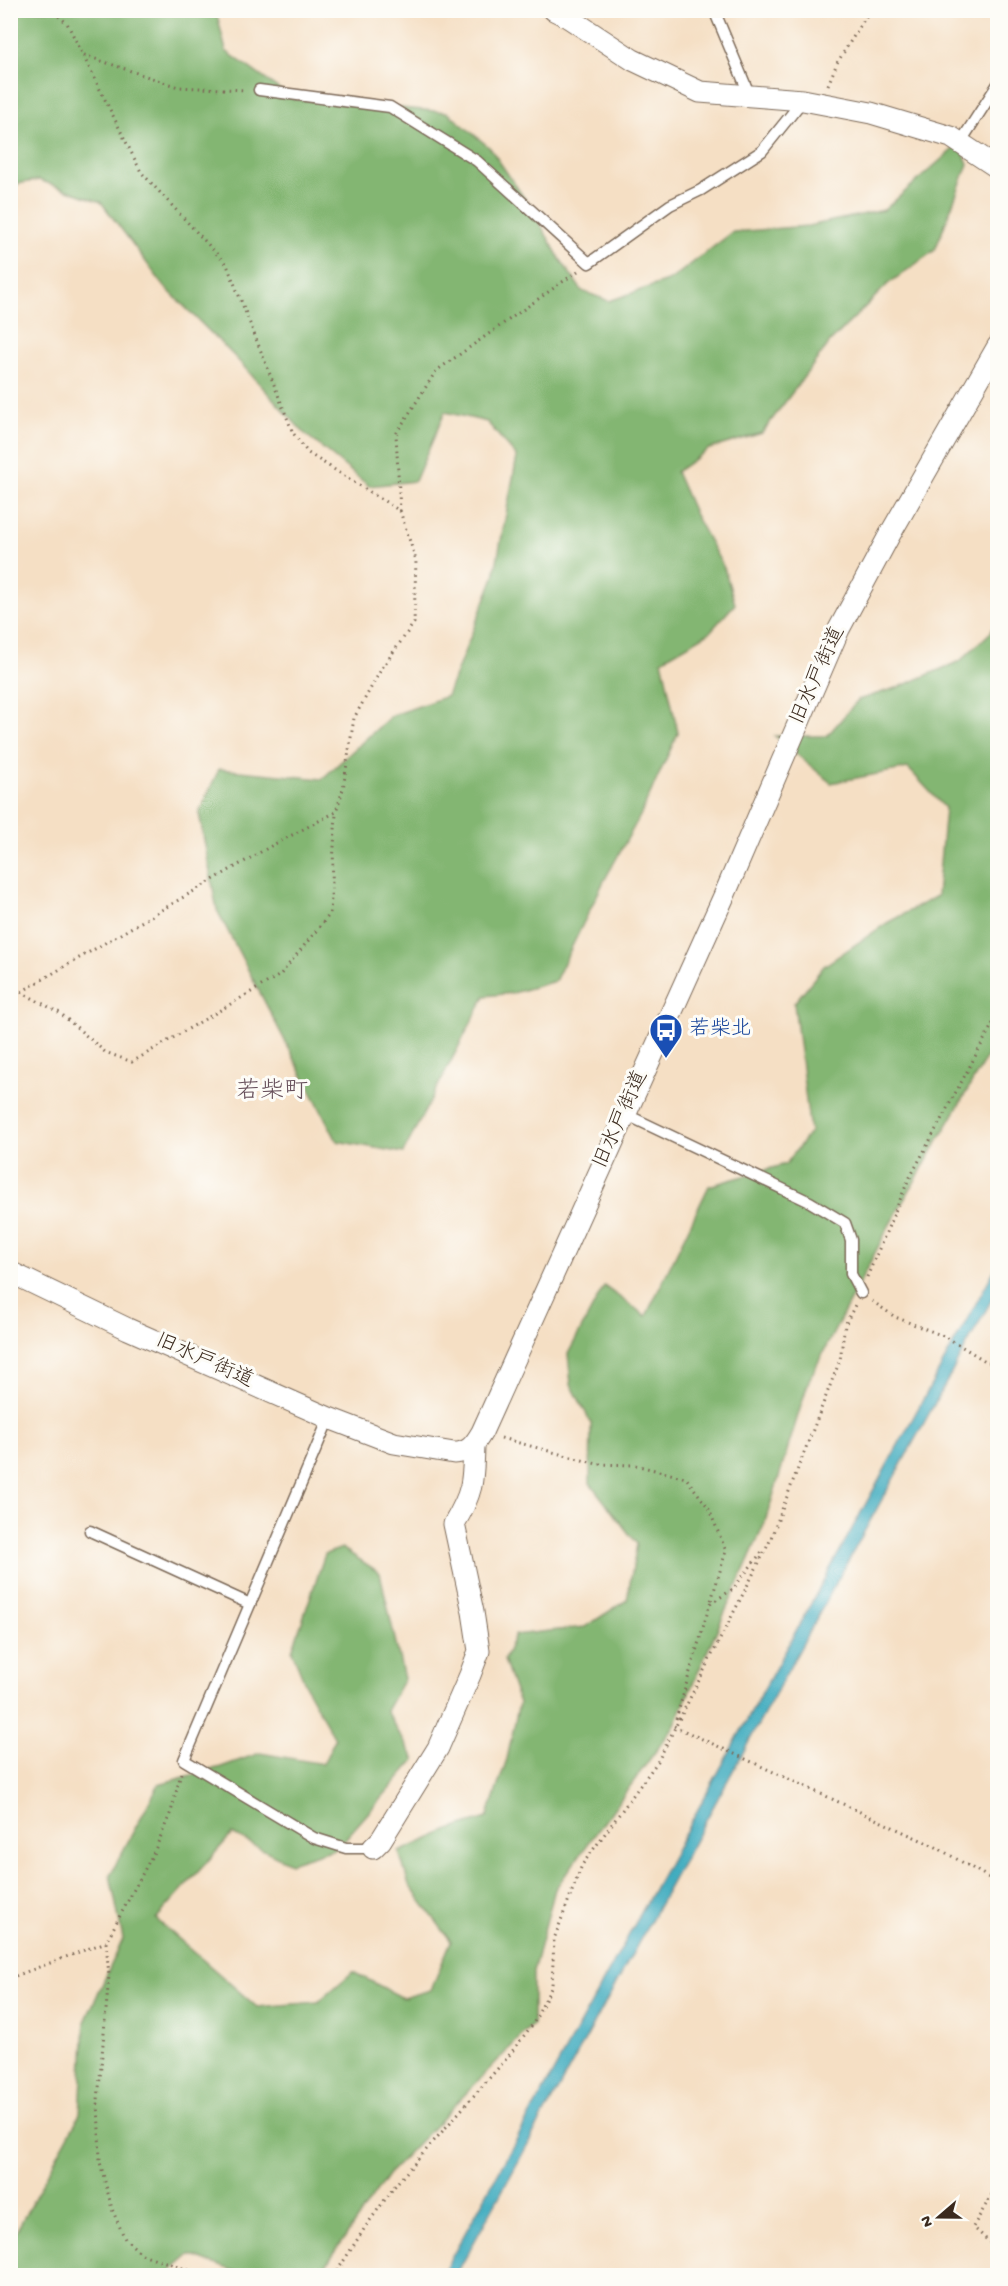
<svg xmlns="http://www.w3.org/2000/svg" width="1008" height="2286" viewBox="0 0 1008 2286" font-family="'Gochi Hand','Klee One',sans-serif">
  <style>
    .forest { fill: #83b672; stroke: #5f7048; stroke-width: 1.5 }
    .water { fill: #40acbf; stroke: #3e6b6e; stroke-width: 1.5 }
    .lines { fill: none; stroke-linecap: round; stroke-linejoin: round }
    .lane-casing { stroke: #7c6958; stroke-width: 13 }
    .street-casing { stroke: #7c6958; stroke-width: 23 }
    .path { stroke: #7c6958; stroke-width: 3; stroke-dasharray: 1.5 4.5; stroke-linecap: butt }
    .lane { stroke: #fff; stroke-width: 10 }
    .street { stroke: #fff; stroke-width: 21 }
    .labels { text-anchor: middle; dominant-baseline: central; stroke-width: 6; stroke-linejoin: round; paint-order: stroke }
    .street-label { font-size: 21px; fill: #3b2a1e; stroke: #fdfcf7 }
    .transit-label { font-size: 21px; fill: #164399; stroke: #fdfcf7; text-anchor: start }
    .quarter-label { font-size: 24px; fill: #67505b; stroke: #fdfcf7 }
  </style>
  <rect width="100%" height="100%" fill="#fdfcf7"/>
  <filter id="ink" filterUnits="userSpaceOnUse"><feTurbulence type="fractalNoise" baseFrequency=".0167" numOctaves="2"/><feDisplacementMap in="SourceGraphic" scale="12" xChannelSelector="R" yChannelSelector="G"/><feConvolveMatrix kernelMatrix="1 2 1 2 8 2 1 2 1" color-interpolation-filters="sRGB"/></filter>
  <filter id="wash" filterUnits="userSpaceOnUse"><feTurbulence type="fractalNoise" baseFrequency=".008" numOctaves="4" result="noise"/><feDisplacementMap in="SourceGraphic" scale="24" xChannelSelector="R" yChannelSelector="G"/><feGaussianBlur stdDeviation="1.35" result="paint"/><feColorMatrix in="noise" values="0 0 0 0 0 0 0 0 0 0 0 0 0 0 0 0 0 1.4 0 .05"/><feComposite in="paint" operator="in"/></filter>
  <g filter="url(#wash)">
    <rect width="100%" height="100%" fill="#f5dfc4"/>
    <g class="forest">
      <polygon points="11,10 216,11 226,51 293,99 447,112 490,148 531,208 560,259 582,291 609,301 670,280 733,232 808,226 884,210 960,143 968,164 935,250 888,284 830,342 762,433 709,449 676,472 695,515 724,568 735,604 709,633 662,660 678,733 640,816 604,881 555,981 513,993 485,996 403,1153 337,1141 217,910 199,813 219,769 322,779 391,716 447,696 494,577 517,457 487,422 445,412 415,481 369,486 304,433 236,358 164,286 101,202 39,180 11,185"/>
      <polygon points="997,619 997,1039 890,1224 809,1380 764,1525 674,1726 555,1889 533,1972 533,2024 390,2172 319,2275 245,2275 190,2255 167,2275 11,2276 11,2241 80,2114 85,2022 123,1939 110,1875 159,1784 221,1767 260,1753 323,1764 335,1739 308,1691 292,1651 325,1554 342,1548 380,1573 404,1679 386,1711 415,1760 337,1848 290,1863 232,1834 156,1919 257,2007 318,2002 353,1972 403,1998 431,1990 451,1941 409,1885 399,1852 449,1830 487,1818 507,1759 519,1703 504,1660 515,1635 585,1627 627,1600 637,1544 590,1483 591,1423 571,1384 568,1354 604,1286 646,1316 709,1186 786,1164 810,1132 794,1003 824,966 887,923 937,896 945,808 908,768 831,783 775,736 827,736 858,700 899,687 960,661 991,632"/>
    </g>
    <polygon class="water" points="997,1265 997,1290 456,2275 442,2275"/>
  </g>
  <g filter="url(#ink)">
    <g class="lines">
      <defs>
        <g id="lane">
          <polyline points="714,10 750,96"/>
          <polyline points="259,90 390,107 477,161 589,263 670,205 701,190 762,151 803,100"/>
          <polyline points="960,143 998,84"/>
          <polyline points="625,1114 810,1202 845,1223 851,1240 851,1274 861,1293"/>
          <polyline points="329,1418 184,1760 314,1838 346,1848 373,1848"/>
          <polyline points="90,1531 250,1604"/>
        </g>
        <g id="street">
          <polyline points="554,10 566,16 633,60 700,92 803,100 871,113 951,137 998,168"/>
          <path d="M 10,1272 L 128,1329 L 329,1418 L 394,1443 L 454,1453 C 469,1453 475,1444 482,1432 L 724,896 L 839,629 L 889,536 L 998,346"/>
          <path d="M 373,1848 L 381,1840 L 438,1748 L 470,1675 L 479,1651 L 473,1612 L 454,1524 C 473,1492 473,1482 474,1446"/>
        </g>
      </defs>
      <use href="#lane" class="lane-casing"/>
      <use href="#street" class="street-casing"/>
      <g class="path">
        <polyline points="84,55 178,87 245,90"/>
        <polyline points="828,85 837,63 870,10"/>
        <polyline points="400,511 396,434 436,371 578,271"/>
        <polyline points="21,992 60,1013 105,1052 132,1062 280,975 330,914 336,813"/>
        <polyline points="10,995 21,992 271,846 336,812 343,789 354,718 382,668 414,623 416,560 400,511 308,453 293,433 227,265 141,172 67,23 51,10"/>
        <polyline points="867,1277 908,1181 998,1014"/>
        <polyline points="872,1301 895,1317 946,1337 987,1362 998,1363"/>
        <polyline points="501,1438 597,1464 635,1465 686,1478 708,1507 726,1551 710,1604 733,1589 764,1549"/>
        <polyline points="676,1719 710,1604"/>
        <polyline points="674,1726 936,1847 998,1883"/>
        <polyline points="181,1773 171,1812 154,1852 106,1942 109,1976 98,2100 100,2162 112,2209 125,2239 142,2254 206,2276"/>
        <polyline points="10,1978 106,1942"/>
        <polyline points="998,2184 973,2227 998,2250"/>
        <polyline points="334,2276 366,2226 397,2183 507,2058 533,2024 552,1986 554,1939 582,1865 658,1761 769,1543 840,1360 845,1325 855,1305"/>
      </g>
      <use href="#lane" class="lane"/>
      <use href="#street" class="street"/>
    </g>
  </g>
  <defs>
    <symbol id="bus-pin" viewBox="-11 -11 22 30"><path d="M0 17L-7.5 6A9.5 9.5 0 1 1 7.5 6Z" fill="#1a4fb4" stroke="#fdfcf7"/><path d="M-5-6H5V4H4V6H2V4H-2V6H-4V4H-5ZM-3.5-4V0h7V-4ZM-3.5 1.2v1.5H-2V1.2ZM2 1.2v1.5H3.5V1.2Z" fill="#fff"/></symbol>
  </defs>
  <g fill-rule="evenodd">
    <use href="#bus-pin" x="647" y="1011" width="38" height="52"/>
  </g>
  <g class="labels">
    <g class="street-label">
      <text transform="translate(819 676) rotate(-66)">旧水戸街道</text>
      <text transform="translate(622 1120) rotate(-66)">旧水戸街道</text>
      <text transform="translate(204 1362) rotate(24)">旧水戸街道</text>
    </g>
    <g class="transit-label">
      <text x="689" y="1030">若柴北</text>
    </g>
    <g class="quarter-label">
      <text x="272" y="1092">若柴町</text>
    </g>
  </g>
  <rect width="1008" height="2286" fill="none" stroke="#fdfcf7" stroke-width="36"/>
  <g transform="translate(939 2217) rotate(250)" stroke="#fdfcf7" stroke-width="4.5" paint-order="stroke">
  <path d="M0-4.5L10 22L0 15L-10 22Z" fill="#3b2a1e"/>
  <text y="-9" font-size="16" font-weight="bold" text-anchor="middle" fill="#3b2a1e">N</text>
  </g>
</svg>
